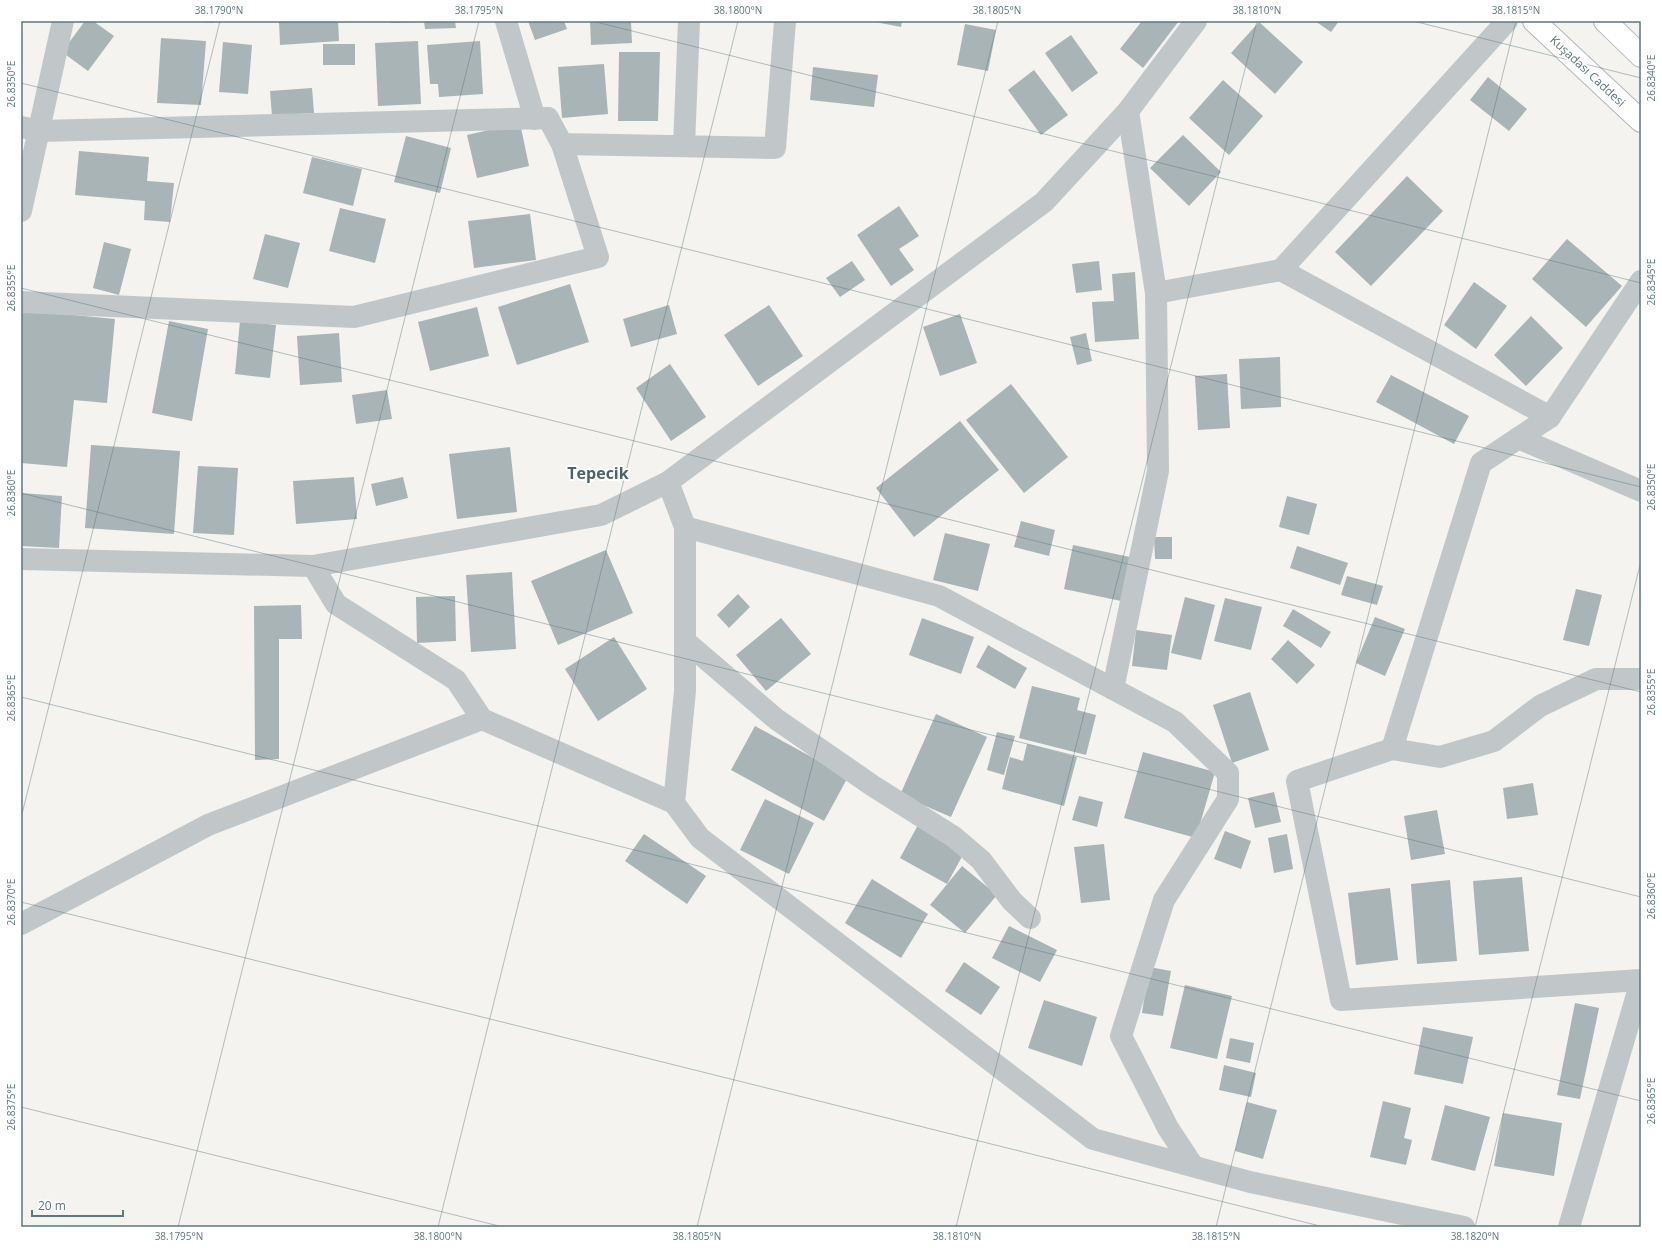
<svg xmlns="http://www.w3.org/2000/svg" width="1662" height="1248" viewBox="0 0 1662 1248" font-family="'Open Sans',sans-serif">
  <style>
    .building { fill: #a8b4b5 }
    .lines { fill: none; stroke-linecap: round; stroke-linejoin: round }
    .primary-casing { stroke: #b2b9ba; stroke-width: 24 }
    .minor { stroke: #c1c7c8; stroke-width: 22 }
    .primary { stroke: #fff; stroke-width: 22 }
    .ticks { fill: none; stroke: #5d787d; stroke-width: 1; stroke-opacity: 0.45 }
    .labels { text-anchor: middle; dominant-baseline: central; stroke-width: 4; stroke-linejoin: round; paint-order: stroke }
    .street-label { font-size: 12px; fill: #5d787d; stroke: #fff }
    .district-label { font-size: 16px; font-weight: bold; fill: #506367; stroke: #fff }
    .neatline { fill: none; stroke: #5d787d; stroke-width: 1.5 }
    .ticks-label { font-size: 10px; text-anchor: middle; fill: #5d787d }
  </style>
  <rect width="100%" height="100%" fill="#f4f3f0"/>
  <g class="building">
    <polygon points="85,21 93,21 114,36 88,71 62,52"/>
    <polygon points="190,21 214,21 214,23"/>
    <polygon points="279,21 338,21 339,41 280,45"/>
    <polygon points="391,21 415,21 415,22 391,23"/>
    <polygon points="424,21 455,21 456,28 425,29"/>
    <polygon points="528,21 564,21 567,29 535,40"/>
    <polygon points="590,21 631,21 632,43 591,45"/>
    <polygon points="870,21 902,21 901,27"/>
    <polygon points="1142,21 1179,21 1143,68 1120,49"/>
    <polygon points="1315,21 1339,21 1331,32"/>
    <polygon points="1259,22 1303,62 1275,94 1231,53"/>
    <polygon points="965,24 996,30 988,71 957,65"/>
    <polygon points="1071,35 1098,73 1072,92 1045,53"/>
    <polygon points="161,38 206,41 201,105 157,103"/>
    <polygon points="418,41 421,104 378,106 375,43"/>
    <polygon points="480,41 483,94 439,97 438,84 430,84 427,45"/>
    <polygon points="223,42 252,45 248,94 219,92"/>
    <rect x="323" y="44" width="32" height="21"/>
    <polygon points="619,52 660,52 658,121 618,121"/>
    <polygon points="604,64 608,114 562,118 558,67"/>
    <polygon points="813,67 878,75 874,107 810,100"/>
    <polygon points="1034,70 1068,115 1041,135 1008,90"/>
    <polygon points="1488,77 1527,109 1509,131 1470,100"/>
    <polygon points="1223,80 1263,116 1229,155 1189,118"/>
    <polygon points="312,88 314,113 272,116 270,91"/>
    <polygon points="520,123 529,166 477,178 467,135"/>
    <polygon points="1183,135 1221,172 1189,206 1150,168"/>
    <polygon points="406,136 451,148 440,193 394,182"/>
    <polygon points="79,151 149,157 147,181 174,183 170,222 144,220 145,201 75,195"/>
    <polygon points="312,157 362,169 353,206 303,193"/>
    <polygon points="1407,176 1443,211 1371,286 1335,252"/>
    <polygon points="899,206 919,236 899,249 914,270 891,286 857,235"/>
    <polygon points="340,208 386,219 375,263 329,251"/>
    <polygon points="530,214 536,260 474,268 468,221"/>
    <polygon points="265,234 300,243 288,288 253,279"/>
    <polygon points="1567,239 1622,286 1586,327 1532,279"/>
    <polygon points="104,242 131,249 119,295 93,288"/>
    <polygon points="852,261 865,280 840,297 826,278"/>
    <polygon points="1099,261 1102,290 1076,293 1072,264"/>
    <polygon points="1135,272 1139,339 1095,342 1092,302 1114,301 1112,274"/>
    <polygon points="1474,282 1507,306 1476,349 1444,325"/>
    <polygon points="570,284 589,342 517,365 498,307"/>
    <polygon points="669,305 677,334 631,347 623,319"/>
    <polygon points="769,305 803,356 758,386 724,335"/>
    <polygon points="477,307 489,356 430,371 418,322"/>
    <polygon points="21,310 115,319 107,403 74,400 67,467 21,463"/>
    <polygon points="960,314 977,363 940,376 923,327"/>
    <polygon points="1531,316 1563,348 1526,386 1494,355"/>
    <polygon points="169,321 208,329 192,421 152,413"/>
    <polygon points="240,321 276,325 270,378 235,374"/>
    <polygon points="339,333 342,382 300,385 297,336"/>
    <polygon points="1086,333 1092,361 1077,365 1070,337"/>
    <polygon points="1280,357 1281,407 1241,409 1239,359"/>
    <polygon points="670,364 706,417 671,441 636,388"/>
    <polygon points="1227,374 1230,428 1198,430 1195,376"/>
    <polygon points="1391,375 1469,416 1454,444 1376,402"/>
    <polygon points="1011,384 1068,457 1024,493 966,420"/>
    <polygon points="387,390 392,419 356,424 352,395"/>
    <polygon points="960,421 999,470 914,537 876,488"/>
    <polygon points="91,445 180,451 174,534 85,528"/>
    <polygon points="510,447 517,512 457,519 449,454"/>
    <polygon points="198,466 238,468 234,535 193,533"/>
    <polygon points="354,477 357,519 296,524 293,481"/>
    <polygon points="403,477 408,498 376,506 371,484"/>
    <polygon points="21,493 62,496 59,548 21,546"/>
    <polygon points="1287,496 1317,504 1309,535 1279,527"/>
    <polygon points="1021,521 1055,530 1049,556 1014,547"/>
    <polygon points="945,533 990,544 978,591 933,580"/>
    <polygon points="1154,537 1172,537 1172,559 1155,559"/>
    <polygon points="1073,545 1130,557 1121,601 1064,589"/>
    <polygon points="1297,546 1348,563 1340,585 1290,568"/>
    <polygon points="606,550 633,613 558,645 531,581"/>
    <polygon points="512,572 516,649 471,652 466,575"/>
    <polygon points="1347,576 1383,586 1377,605 1341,595"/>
    <polygon points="1576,589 1602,595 1589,646 1563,640"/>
    <polygon points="738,594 750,607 729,628 717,615"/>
    <polygon points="455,596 456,641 417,643 416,597"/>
    <polygon points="1185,597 1215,605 1201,660 1171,653"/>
    <polygon points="1225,598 1262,607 1251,650 1214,641"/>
    <polygon points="301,605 302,639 279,639 279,759 255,760 254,606"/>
    <polygon points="1293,609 1331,632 1321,648 1283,626"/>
    <polygon points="1375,617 1405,629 1385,676 1356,663"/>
    <polygon points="781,618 811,654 766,691 736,655"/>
    <polygon points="922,618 974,637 961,674 909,655"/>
    <polygon points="1136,630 1172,635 1167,670 1132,666"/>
    <polygon points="614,637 647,689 598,721 565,669"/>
    <polygon points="1288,640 1315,665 1297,684 1271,659"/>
    <polygon points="988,645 1027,668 1015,689 976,667"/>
    <polygon points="1032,686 1080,698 1077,710 1096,715 1086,755 1019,738"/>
    <polygon points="1250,692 1269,750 1232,763 1213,705"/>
    <polygon points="936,714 987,737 951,817 900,795"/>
    <polygon points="755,726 848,777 824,821 731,770"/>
    <polygon points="997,732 1015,736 1004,775 987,770"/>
    <polygon points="1027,744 1077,757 1064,806 1002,789 1010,757 1023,761"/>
    <polygon points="1143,752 1215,772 1196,838 1124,818"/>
    <polygon points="1533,783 1538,815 1507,819 1503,788"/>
    <polygon points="1274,792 1281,822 1255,828 1248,798"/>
    <polygon points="1079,796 1103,802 1097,827 1072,820"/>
    <polygon points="765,799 814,823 789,874 740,850"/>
    <polygon points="1437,810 1445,854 1411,860 1404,816"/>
    <polygon points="918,825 965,851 947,884 900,858"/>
    <polygon points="1225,831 1251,841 1241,869 1214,859"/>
    <polygon points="644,834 706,876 687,904 625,861"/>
    <polygon points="1287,834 1293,869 1274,873 1268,838"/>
    <polygon points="1104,844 1110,900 1081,903 1074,847"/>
    <polygon points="962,866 997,895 965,933 930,905"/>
    <polygon points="1522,877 1529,951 1479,955 1473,881"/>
    <polygon points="872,879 928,914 901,958 845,923"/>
    <polygon points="1450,880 1457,961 1417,964 1411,884"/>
    <polygon points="1390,888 1398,960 1356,965 1348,893"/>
    <polygon points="1009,926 1057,950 1040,982 992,958"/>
    <polygon points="964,962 1000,987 981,1015 945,991"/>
    <polygon points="1149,967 1171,971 1163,1016 1142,1013"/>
    <polygon points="1185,985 1232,996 1217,1059 1170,1048"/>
    <polygon points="1044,1000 1097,1017 1082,1066 1028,1048"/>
    <polygon points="1575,1003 1599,1008 1580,1099 1557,1095"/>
    <polygon points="1423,1027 1473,1037 1463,1084 1414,1074"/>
    <polygon points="1230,1038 1254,1043 1250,1063 1226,1058"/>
    <polygon points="1224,1065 1256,1073 1251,1097 1219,1090"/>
    <polygon points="1383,1101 1411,1108 1404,1138 1412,1140 1406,1165 1370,1157"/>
    <polygon points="1247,1102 1277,1110 1263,1159 1235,1151"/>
    <polygon points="1445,1105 1490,1117 1475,1171 1431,1160"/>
    <polygon points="1503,1113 1562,1123 1554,1176 1494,1166"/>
  </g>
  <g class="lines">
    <defs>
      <g id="primary">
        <polyline points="1534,21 1641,121"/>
        <polyline points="1605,21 1641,56"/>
      </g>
    </defs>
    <use href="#primary" class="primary-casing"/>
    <g class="minor">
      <polyline points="506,21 535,119"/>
      <polyline points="1128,111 1156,293 1281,270 1550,417"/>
      <polyline points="21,127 40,131 548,118 562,144 775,148 785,21"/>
      <polyline points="684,146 689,21"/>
      <polyline points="21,211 63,21"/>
      <polyline points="1281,270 1507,21"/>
      <polyline points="1641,281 1550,417 1481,463 1392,749 1297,781 1341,1000 1641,980"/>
      <polyline points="21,302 354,317 598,257 562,144"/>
      <polyline points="1518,438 1641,491"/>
      <polyline points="668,482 685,527 685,691 674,803"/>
      <polyline points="685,527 939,596 1175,722 1228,773 1228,799 1164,900 1121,1036 1168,1128 1193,1166"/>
      <polyline points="21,559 313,566 601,515 668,482 1044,202 1128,111 1196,21"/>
      <polyline points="313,566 336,604 456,680 482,719 674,803 700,838 1093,1139 1250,1182 1464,1227"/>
      <polyline points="685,641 776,719 873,786 954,837 981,860 1012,901 1030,918"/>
      <polyline points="1113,689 1158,471 1156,293"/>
      <polyline points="1392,749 1440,757 1494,741 1540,706 1596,679 1641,679"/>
      <polyline points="21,924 208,825 482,719"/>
      <polyline points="1569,1227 1641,981"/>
    </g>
    <use href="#primary" class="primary"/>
  </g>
  <path class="ticks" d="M 592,21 L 1641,283M 1413,21 L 1641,78M 21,83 L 1641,487M 21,288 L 1641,692M 21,493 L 1641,897M 21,697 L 1641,1101M 21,818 L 220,21M 21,902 L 1324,1227M 21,1107 L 503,1227M 178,1227 L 479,21M 438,1227 L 738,21M 697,1227 L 998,21M 956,1227 L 1257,21M 1216,1227 L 1516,21M 1475,1227 L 1641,561"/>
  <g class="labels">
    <g class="street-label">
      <text transform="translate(1588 71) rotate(43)">Kuşadası Caddesi</text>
    </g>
    <g class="district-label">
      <text x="598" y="473">Tepecik</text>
    </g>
  </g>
  <rect width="1662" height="1248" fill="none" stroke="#ffffff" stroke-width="44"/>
  <path d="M32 1210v6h91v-6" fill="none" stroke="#5d787d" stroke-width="2"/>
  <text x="38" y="1210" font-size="12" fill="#5d787d" stroke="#ffffff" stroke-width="3" paint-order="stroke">20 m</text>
  <rect x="22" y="22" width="1618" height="1204" class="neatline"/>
  <g class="ticks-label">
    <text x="219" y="14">38.1790°N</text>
    <text x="479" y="14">38.1795°N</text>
    <text x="738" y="14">38.1800°N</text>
    <text x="997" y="14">38.1805°N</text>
    <text x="1257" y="14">38.1810°N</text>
    <text x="1516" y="14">38.1815°N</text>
    <text transform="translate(1651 78) rotate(-90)" y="4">26.8340°E</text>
    <text transform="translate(11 84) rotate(-90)" y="4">26.8350°E</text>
    <text transform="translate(1651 282) rotate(-90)" y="4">26.8345°E</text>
    <text transform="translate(11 288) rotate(-90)" y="4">26.8355°E</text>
    <text transform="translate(1651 487) rotate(-90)" y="4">26.8350°E</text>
    <text transform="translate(11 493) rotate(-90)" y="4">26.8360°E</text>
    <text transform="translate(1651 692) rotate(-90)" y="4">26.8355°E</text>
    <text transform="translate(11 698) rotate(-90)" y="4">26.8365°E</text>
    <text transform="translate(1651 896) rotate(-90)" y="4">26.8360°E</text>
    <text transform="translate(11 902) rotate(-90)" y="4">26.8370°E</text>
    <text transform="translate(1651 1101) rotate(-90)" y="4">26.8365°E</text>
    <text transform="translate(11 1107) rotate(-90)" y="4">26.8375°E</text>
    <text x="179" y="1240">38.1795°N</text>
    <text x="438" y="1240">38.1800°N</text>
    <text x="697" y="1240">38.1805°N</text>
    <text x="957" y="1240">38.1810°N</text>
    <text x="1216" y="1240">38.1815°N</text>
    <text x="1475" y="1240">38.1820°N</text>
  </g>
</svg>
